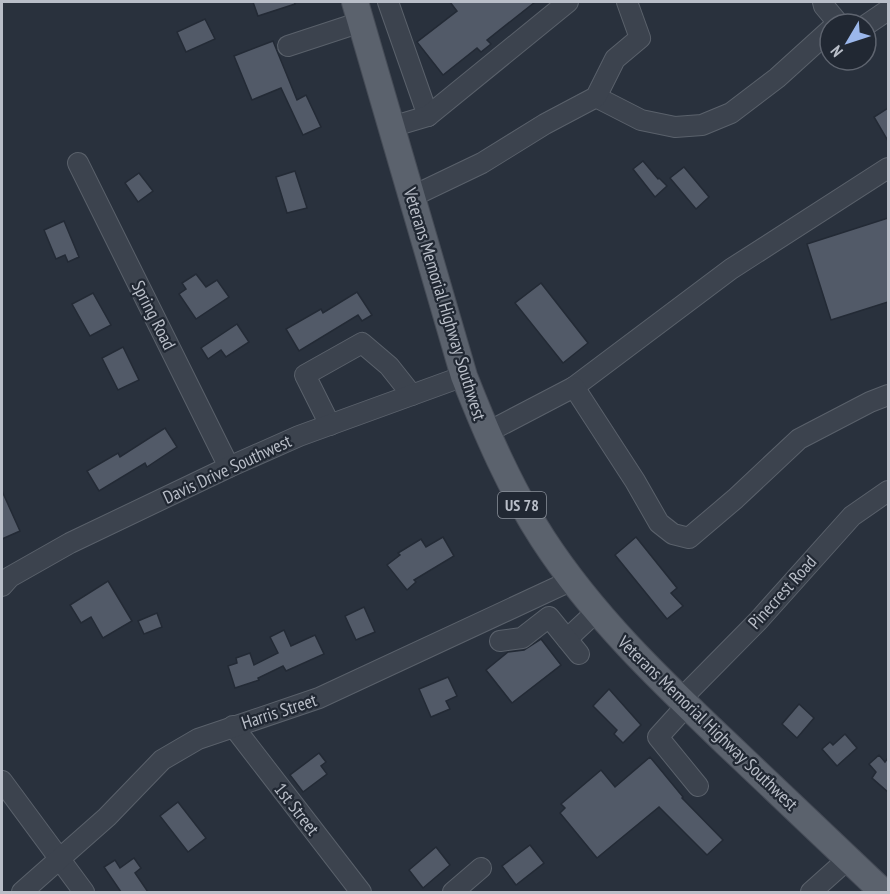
<svg xmlns="http://www.w3.org/2000/svg" width="890" height="894" viewBox="0 0 890 894" font-family="'PT Sans Narrow',sans-serif">
  <style>
    .building { fill: #525a68; stroke: #232a35; stroke-width: 1.5 }
    .lines { fill: none; stroke-linecap: round; stroke-linejoin: round }
    .minor-casing { stroke: #5a616b; stroke-width: 22 }
    .major-casing { stroke: #464c57; stroke-width: 28 }
    .minor { stroke: #3c434e; stroke-width: 20 }
    .major { stroke: #5b626d; stroke-width: 26 }
    .labels { text-anchor: middle; dominant-baseline: central; stroke-width: 4.5; stroke-linejoin: round; paint-order: stroke }
    .shield { fill: #212833; stroke: #8b919b; stroke-width: 1.5 }
    .shield-label { font-size: 16px; font-weight: bold; fill: #b9bec8 }
    .street-label { font-size: 18px; fill: #b9bec8; stroke: #212833 }
  </style>
  <rect width="100%" height="100%" fill="#29313d"/>
  <g class="building">
    <polygon points="253,2 294,2 295,4 258,16"/>
    <polygon points="450,2 535,2 487,40 491,44 481,52 477,48 443,75 417,42 457,11"/>
    <polygon points="205,19 215,39 186,52 177,32"/>
    <polygon points="273,41 297,100 306,95 321,127 303,135 281,88 252,100 234,56"/>
    <polygon points="888,108 888,141 874,117"/>
    <polygon points="643,161 658,179 659,178 667,186 655,197 633,169"/>
    <polygon points="684,167 709,197 696,209 670,178"/>
    <polygon points="295,171 307,208 287,213 276,177"/>
    <polygon points="139,173 153,191 138,202 125,183"/>
    <polygon points="888,218 888,302 831,320 807,244"/>
    <polygon points="64,221 79,257 68,262 65,255 56,259 44,230"/>
    <polygon points="196,274 206,287 217,280 229,297 196,319 179,294 186,289 182,283"/>
    <polygon points="541,283 588,343 563,363 515,303"/>
    <polygon points="357,292 372,315 362,321 358,315 299,351 286,329 321,309 323,313"/>
    <polygon points="93,293 111,325 90,336 72,304"/>
    <polygon points="237,324 249,342 226,357 221,350 208,359 201,348"/>
    <polygon points="123,347 139,380 118,390 102,358"/>
    <polygon points="165,428 177,447 147,467 145,463 99,491 87,471 118,453 120,457"/>
    <polygon points="2,491 20,531 2,539"/>
    <polygon points="443,537 454,556 414,580 416,582 407,590 387,565 400,555 398,553 421,539 426,547"/>
    <polygon points="636,537 677,588 671,593 683,606 667,619 615,555"/>
    <polygon points="108,581 132,621 103,638 91,617 81,623 70,605"/>
    <polygon points="364,607 375,632 356,640 345,616"/>
    <polygon points="157,613 162,627 144,634 138,621"/>
    <polygon points="284,630 291,646 315,635 324,654 286,671 283,666 258,678 259,680 235,688 228,666 237,663 236,658 250,653 254,665 278,653 270,637"/>
    <polygon points="541,639 561,665 512,703 486,670 508,652 524,650"/>
    <polygon points="448,677 457,696 446,701 450,709 431,717 419,689"/>
    <polygon points="609,689 641,725 623,743 614,734 617,730 593,706"/>
    <polygon points="799,704 814,718 797,738 782,724"/>
    <polygon points="845,734 857,748 837,766 822,749 830,742 833,745"/>
    <polygon points="319,753 326,762 321,766 327,774 303,792 290,775"/>
    <polygon points="879,755 885,762 888,758 888,792 872,778 876,772 869,764"/>
    <polygon points="650,757 683,797 682,798 723,840 707,855 659,807 597,858 560,813 565,808 561,804 601,770 615,787"/>
    <polygon points="178,802 206,838 188,852 160,816"/>
    <polygon points="530,845 544,863 516,885 502,866"/>
    <polygon points="436,847 450,865 423,888 409,870"/>
    <polygon points="134,858 141,868 135,873 148,892 121,892 104,867 115,860 120,868"/>
  </g>
  <g class="lines">
    <defs>
      <g id="minor">
        <polyline points="388,2 428,116"/>
        <polyline points="823,2 824,6 839,24"/>
        <polyline points="866,25 888,10"/>
        <polyline points="288,46 361,22"/>
        <polyline points="596,97 641,120 675,127 702,125 731,113 777,78 830,30"/>
        <polyline points="391,127 428,116 568,2"/>
        <polyline points="78,163 229,467"/>
        <polyline points="411,197 482,163 545,124 596,97 615,59 640,38 627,2"/>
        <polyline points="574,387 731,269 888,168"/>
        <polyline points="330,425 305,375 362,343 389,366 412,395"/>
        <polyline points="486,433 574,387 635,481 659,523 673,534 689,538 735,499 799,439 870,402 888,395"/>
        <polyline points="2,586 10,577 70,543 229,467 299,436 464,376"/>
        <polyline points="567,639 597,611"/>
        <polyline points="500,641 522,638 549,617 579,654"/>
        <polyline points="681,699 758,621 852,516 888,491"/>
        <polyline points="687,705 658,737 698,786"/>
        <polyline points="233,726 361,892"/>
        <polyline points="2,781 84,892"/>
        <polyline points="22,892 107,817 162,760 198,739 319,698 566,583 573,582"/>
        <polyline points="453,892 481,868"/>
        <polyline points="811,892 848,859"/>
      </g>
      <path id="major" d="M 355,2 L 464,376 C 486,432 510,488 543,539 C 593,616 659,679 725,742 C 778,792 830,842 883,892"/>
    </defs>
    <use href="#minor" class="minor-casing"/>
    <use href="#major" class="major-casing"/>
    <use href="#minor" class="minor"/>
    <use href="#major" class="major"/>
  </g>
  <g class="labels">
    <rect class="shield" x="498" y="492" width="48" height="26" rx="4.5"/>
    <g class="shield-label">
      <text x="522" y="505">US 78</text>
    </g>
    <g class="street-label">
      <text transform="translate(445 304) rotate(73)">Veterans Memorial Highway Southwest</text>
      <text transform="translate(154 315) rotate(63)">Spring Road</text>
      <text transform="translate(227 469) rotate(-25)">Davis Drive Southwest</text>
      <text transform="translate(782 592) rotate(-48)">Pinecrest Road</text>
      <text transform="translate(279 711) rotate(-18)">Harris Street</text>
      <text transform="translate(708 723) rotate(44)">Veterans Memorial Highway Southwest</text>
      <text transform="translate(297 809) rotate(52)">1st Street</text>
    </g>
  </g>
  <rect width="890" height="894" fill="none" stroke="#b9bec8" stroke-width="6"/>
  <g transform="translate(848 42) rotate(231)"><circle r="28" fill="#212833" stroke="#5e646f" stroke-width="1.5"/>
  <path d="M0-4.5L10 22L0 15L-10 22Z" fill="#9bb7eb"/>
  <text y="-9" font-size="16" font-weight="bold" text-anchor="middle" fill="#b9bec8">N</text>
  </g>
</svg>
